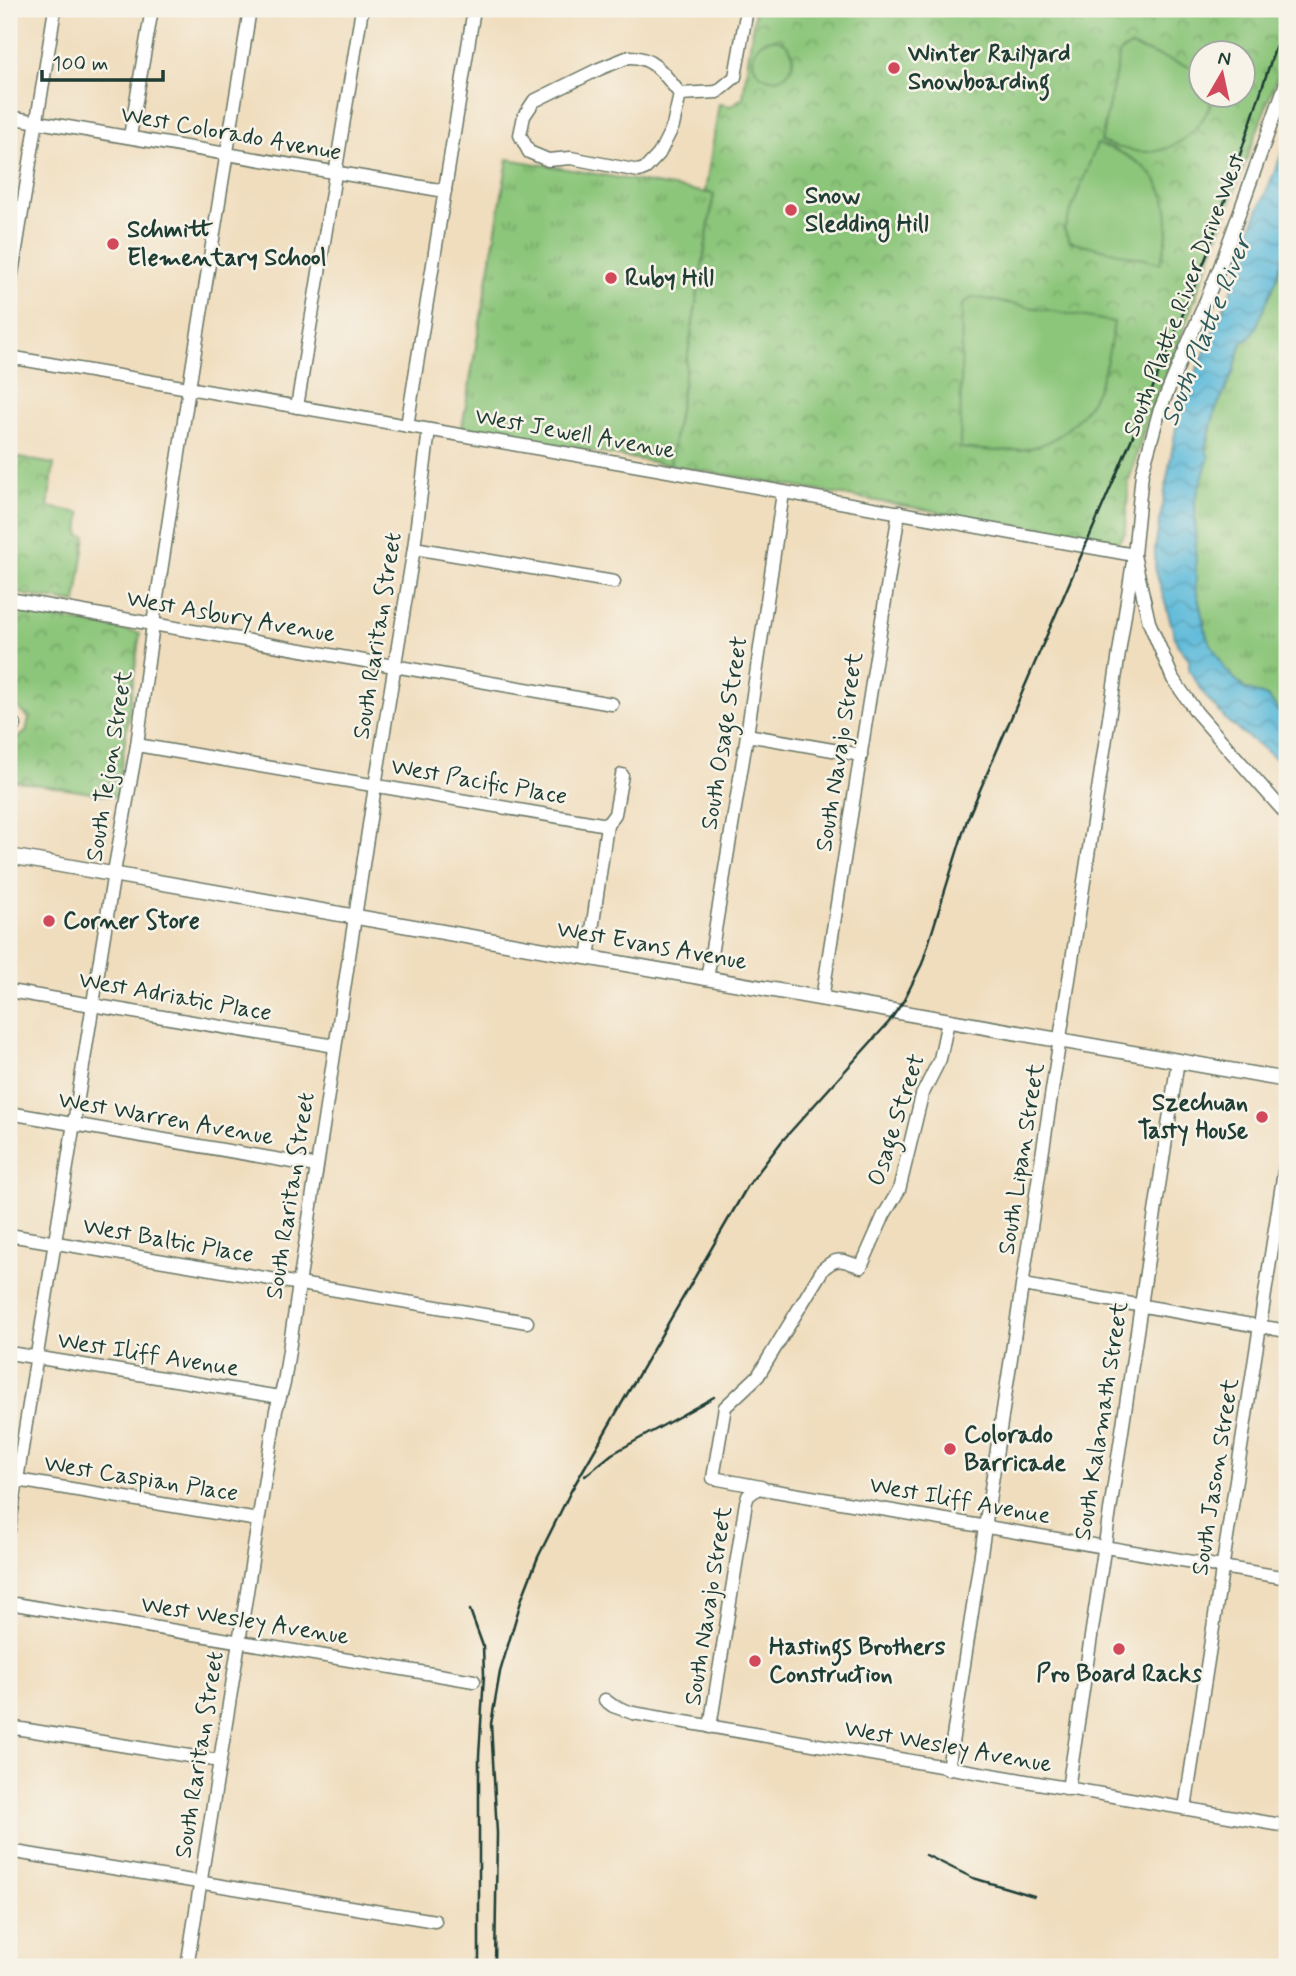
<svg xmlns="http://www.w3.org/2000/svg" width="1296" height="1976" viewBox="0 0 1296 1976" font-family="Mynerve,sans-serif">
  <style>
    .grass { fill: url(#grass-tufts); stroke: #568257; stroke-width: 2 }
    .park { fill: url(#park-crowns); stroke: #568257; stroke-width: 2; fill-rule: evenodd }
    .garden { fill: #8cc67a; stroke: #568257; stroke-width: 2 }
    .water { fill: url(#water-waves); stroke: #3e7c87; stroke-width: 2 }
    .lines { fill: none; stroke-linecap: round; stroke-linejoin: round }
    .minor-casing { stroke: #687564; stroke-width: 15 }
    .major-casing { stroke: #687564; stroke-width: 17 }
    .minor { stroke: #fff; stroke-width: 12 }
    .major { stroke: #fff; stroke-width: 14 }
    .rail { stroke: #1f3d34; stroke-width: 2.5 }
    .poi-dot { fill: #d1495b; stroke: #f7f3e8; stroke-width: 2.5 }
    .labels { text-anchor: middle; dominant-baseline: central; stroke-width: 5; stroke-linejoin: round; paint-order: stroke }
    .poi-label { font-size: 24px; font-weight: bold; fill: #1f3d34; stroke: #f7f3e8; text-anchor: start }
    .street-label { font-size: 24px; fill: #1f3d34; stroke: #f7f3e8 }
    .water-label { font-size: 26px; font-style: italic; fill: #2e5c5e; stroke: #f7f3e8 }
  </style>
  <defs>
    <pattern id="grass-tufts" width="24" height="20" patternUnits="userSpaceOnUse" patternTransform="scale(1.75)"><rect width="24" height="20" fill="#8cc67a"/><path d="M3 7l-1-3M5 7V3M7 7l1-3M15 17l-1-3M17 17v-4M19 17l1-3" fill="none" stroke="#72a265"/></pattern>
    <pattern id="park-crowns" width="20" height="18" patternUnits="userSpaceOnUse" patternTransform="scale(1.75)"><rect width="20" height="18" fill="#8cc67a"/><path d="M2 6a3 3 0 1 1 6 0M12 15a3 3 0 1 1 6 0" fill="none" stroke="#72a265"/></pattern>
    <pattern id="water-waves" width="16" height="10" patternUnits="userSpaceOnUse" patternTransform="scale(1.75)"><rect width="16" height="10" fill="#5cbada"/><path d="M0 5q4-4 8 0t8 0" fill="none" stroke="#4b98b2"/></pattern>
  </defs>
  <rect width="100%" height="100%" fill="#f7f3e8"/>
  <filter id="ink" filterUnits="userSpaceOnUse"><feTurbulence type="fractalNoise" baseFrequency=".0143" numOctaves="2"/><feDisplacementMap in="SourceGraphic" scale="14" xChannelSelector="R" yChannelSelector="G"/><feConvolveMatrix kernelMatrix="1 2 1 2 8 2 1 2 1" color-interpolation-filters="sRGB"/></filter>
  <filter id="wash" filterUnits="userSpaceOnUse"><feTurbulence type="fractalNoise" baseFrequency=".00686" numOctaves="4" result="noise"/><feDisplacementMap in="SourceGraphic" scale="28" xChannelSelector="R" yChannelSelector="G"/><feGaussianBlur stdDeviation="1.57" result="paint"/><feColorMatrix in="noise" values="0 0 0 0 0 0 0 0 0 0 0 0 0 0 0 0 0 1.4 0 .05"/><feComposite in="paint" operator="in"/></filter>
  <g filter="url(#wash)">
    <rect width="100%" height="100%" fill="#f0ddbd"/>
    <g class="grass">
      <polygon points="508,159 714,194 670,465 462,428"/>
      <polygon points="1287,240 1287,722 1285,716 1267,697 1245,689 1225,669 1207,637 1196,589 1195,500 1215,411 1233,373 1242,342 1257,325"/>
    </g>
    <g class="park">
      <path d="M 755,9 L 1287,9 L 1287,50 L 1179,342 L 1148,416 L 1129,481 L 1125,533 L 1117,543 L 670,465 L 714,194 L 705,192 L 719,104 L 731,106 L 743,97 ZM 1202,52 L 1244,52 L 1244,94 L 1202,94 Z"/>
      <polygon points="9,456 54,464 48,507 81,513 79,535 86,536 76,603 9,592"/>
      <polygon points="9,609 140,633 117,797 9,780 9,740 16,739 26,732 29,718 18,708 9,705"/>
    </g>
    <g class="garden">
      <circle cx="773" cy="59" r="20"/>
      <path d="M 1131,46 L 1201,71 L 1202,94 L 1214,95 C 1205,125 1179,152 1145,152 C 1130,152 1115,146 1101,142 L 1120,52 Z"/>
      <path d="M 1097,144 C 1160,162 1181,201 1160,263 L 1069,241 L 1064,229 Z"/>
      <path d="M 973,297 L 1114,322 C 1111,341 1108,361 1101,380 C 1091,410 1062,442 1030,448 C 1007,453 983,450 960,448 L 962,305 Z"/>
    </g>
    <polygon class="water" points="1287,142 1287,240 1277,278 1257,325 1249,339 1242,342 1233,373 1215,411 1205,449 1209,457 1195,500 1196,589 1207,637 1225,669 1245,689 1267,697 1285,716 1287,722 1287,767 1227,721 1206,697 1189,670 1189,659 1177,644 1155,568 1155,548 1177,422 1187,392 1239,273 1237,261"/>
  </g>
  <g filter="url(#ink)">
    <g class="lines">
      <defs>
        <g id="minor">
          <path d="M 629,57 C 653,56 666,76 680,94 L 673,126 L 659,154 L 646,168 L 639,171 L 571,158 L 548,160 L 529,152 L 520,135 L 524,116 L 534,101 L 599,69 Z"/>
          <polyline points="1287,80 1220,267 1159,412 1142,473 1134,555 1149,622 1173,679 1197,713 1287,815"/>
          <polyline points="680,94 717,92 735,77 747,9"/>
          <polyline points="9,117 445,191"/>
          <polyline points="130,136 152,9"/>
          <polyline points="9,292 55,9"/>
          <polyline points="9,357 651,468 1134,555 948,1769"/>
          <polyline points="297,407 362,9"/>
          <polyline points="407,426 474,9"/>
          <polyline points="414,548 614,582"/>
          <polyline points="9,599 612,704"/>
          <polyline points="9,724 15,725"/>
          <polyline points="747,735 861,755"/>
          <polyline points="137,745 607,825"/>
          <polyline points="588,958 607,825 615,814 622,775"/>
          <polyline points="707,979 747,735 783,493"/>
          <polyline points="9,991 335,1046"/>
          <polyline points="822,999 899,512"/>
          <polyline points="9,1113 316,1166"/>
          <polyline points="9,1235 527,1322"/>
          <polyline points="1023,1285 1287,1331"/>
          <polyline points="9,1353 280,1397"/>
          <polyline points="17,1480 258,1520"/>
          <path d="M 761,1487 L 713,1478 L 725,1407 L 758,1376 L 823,1269 C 838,1255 844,1261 861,1267 L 884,1215 L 899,1190 L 922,1095 L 940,1059 L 948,1021"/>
          <polyline points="9,1530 114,872 137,745 153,624 189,388 250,9"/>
          <polyline points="9,1603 474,1681"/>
          <polyline points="605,1700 613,1706 633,1713 1287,1826"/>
          <polyline points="9,1727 220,1761"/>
          <polyline points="710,1727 746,1502 748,1496 758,1488 1287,1578"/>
          <polyline points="1068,1789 1178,1060"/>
          <polyline points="1185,1808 1287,1152"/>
          <polyline points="9,1851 435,1921"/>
          <polyline points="187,1967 276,1410 284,1383 375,786 414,548 429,430"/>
        </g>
        <polyline id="major" points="9,856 1287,1080"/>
      </defs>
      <use href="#minor" class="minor-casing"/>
      <use href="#major" class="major-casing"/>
      <use href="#minor" class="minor"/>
      <use href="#major" class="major"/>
      <g class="rail">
        <polyline points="585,1476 612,1454 714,1397"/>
        <polyline points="470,1610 483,1646 484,1675 479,1756 479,1967"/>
        <polyline points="926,1855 973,1878 1034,1896"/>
        <polyline points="495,1967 497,1833 491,1724 500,1672 522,1598 538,1557 571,1491 747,1187 782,1141 889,1022 904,1000 922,964 967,820 1138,424 1207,255 1287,12"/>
      </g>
    </g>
  </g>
  <g class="poi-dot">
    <circle cx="894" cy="68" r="7"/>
    <circle cx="791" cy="210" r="7"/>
    <circle cx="113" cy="244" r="7"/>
    <circle cx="611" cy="278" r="7"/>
    <circle cx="49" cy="921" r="7"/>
    <circle cx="1262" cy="1117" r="7"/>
    <circle cx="950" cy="1449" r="7"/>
    <circle cx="1119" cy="1649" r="7"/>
    <circle cx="755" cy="1661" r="7"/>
  </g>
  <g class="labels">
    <g class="poi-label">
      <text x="908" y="54">Winter Railyard<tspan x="908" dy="28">Snowboarding</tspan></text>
      <text x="805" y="196">Snow<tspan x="805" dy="28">Sledding Hill</tspan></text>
      <text x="127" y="230">Schmitt<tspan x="127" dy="28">Elementary School</tspan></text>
      <text x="625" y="278">Ruby Hill</text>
      <text x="63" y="921">Corner Store</text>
      <text x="1248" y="1103" text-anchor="end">Szechuan<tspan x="1248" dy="28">Tasty House</tspan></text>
      <text x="964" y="1435">Colorado<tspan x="964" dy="28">Barricade</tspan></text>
      <text x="769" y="1647">Hastings Brothers<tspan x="769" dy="28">Construction</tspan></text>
      <text x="1119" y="1674" text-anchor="middle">Pro Board Racks</text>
    </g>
    <g class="street-label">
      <text transform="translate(231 134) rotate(10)">West Colorado Avenue</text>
      <text transform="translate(1185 295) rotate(-69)">South Platte River Drive West</text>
      <text transform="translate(575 434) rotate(10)">West Jewell Avenue</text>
      <text transform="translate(231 617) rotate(10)">West Asbury Avenue</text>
      <text transform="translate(378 636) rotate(-81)">South Raritan Street</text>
      <text transform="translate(725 733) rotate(-81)">South Osage Street</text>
      <text transform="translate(840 752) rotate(-81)">South Navajo Street</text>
      <text transform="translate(110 766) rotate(-81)">South Tejon Street</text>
      <text transform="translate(479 782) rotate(10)">West Pacific Place</text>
      <text transform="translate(652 946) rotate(10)">West Evans Avenue</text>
      <text transform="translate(175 997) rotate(10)">West Adriatic Place</text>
      <text transform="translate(166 1119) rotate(10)">West Warren Avenue</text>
      <text transform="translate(897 1120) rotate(-72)">Osage Street</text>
      <text transform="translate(1022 1159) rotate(-81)">South Lipan Street</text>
      <text transform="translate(291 1196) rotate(-81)">South Raritan Street</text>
      <text transform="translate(168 1241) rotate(10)">West Baltic Place</text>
      <text transform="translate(148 1355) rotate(9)">West Iliff Avenue</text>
      <text transform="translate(1102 1421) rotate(-81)">South Kalamath Street</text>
      <text transform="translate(1216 1477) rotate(-81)">South Jason Street</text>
      <text transform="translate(141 1479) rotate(9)">West Caspian Place</text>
      <text transform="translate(960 1501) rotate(10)">West Iliff Avenue</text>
      <text transform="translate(709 1606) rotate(-81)">South Navajo Street</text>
      <text transform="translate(245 1621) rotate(9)">West Wesley Avenue</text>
      <text transform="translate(948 1747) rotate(10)">West Wesley Avenue</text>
      <text transform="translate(200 1755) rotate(-81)">South Raritan Street</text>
    </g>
    <g class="water-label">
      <text transform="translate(1207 331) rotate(-68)">South Platte River</text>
    </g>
  </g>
  <rect width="1296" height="1976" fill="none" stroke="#f7f3e8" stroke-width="35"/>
  <g transform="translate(1222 74) rotate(9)"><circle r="33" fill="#f7f3e8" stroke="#a1aaa0" stroke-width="2"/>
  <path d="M0-5L12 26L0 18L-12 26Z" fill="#d1495b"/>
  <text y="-10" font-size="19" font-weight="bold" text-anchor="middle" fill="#1f3d34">N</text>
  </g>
  <path d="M42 70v10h121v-10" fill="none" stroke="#1f3d34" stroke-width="3.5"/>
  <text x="52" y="70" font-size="21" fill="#1f3d34" stroke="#f7f3e8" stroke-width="5" paint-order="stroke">100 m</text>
</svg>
